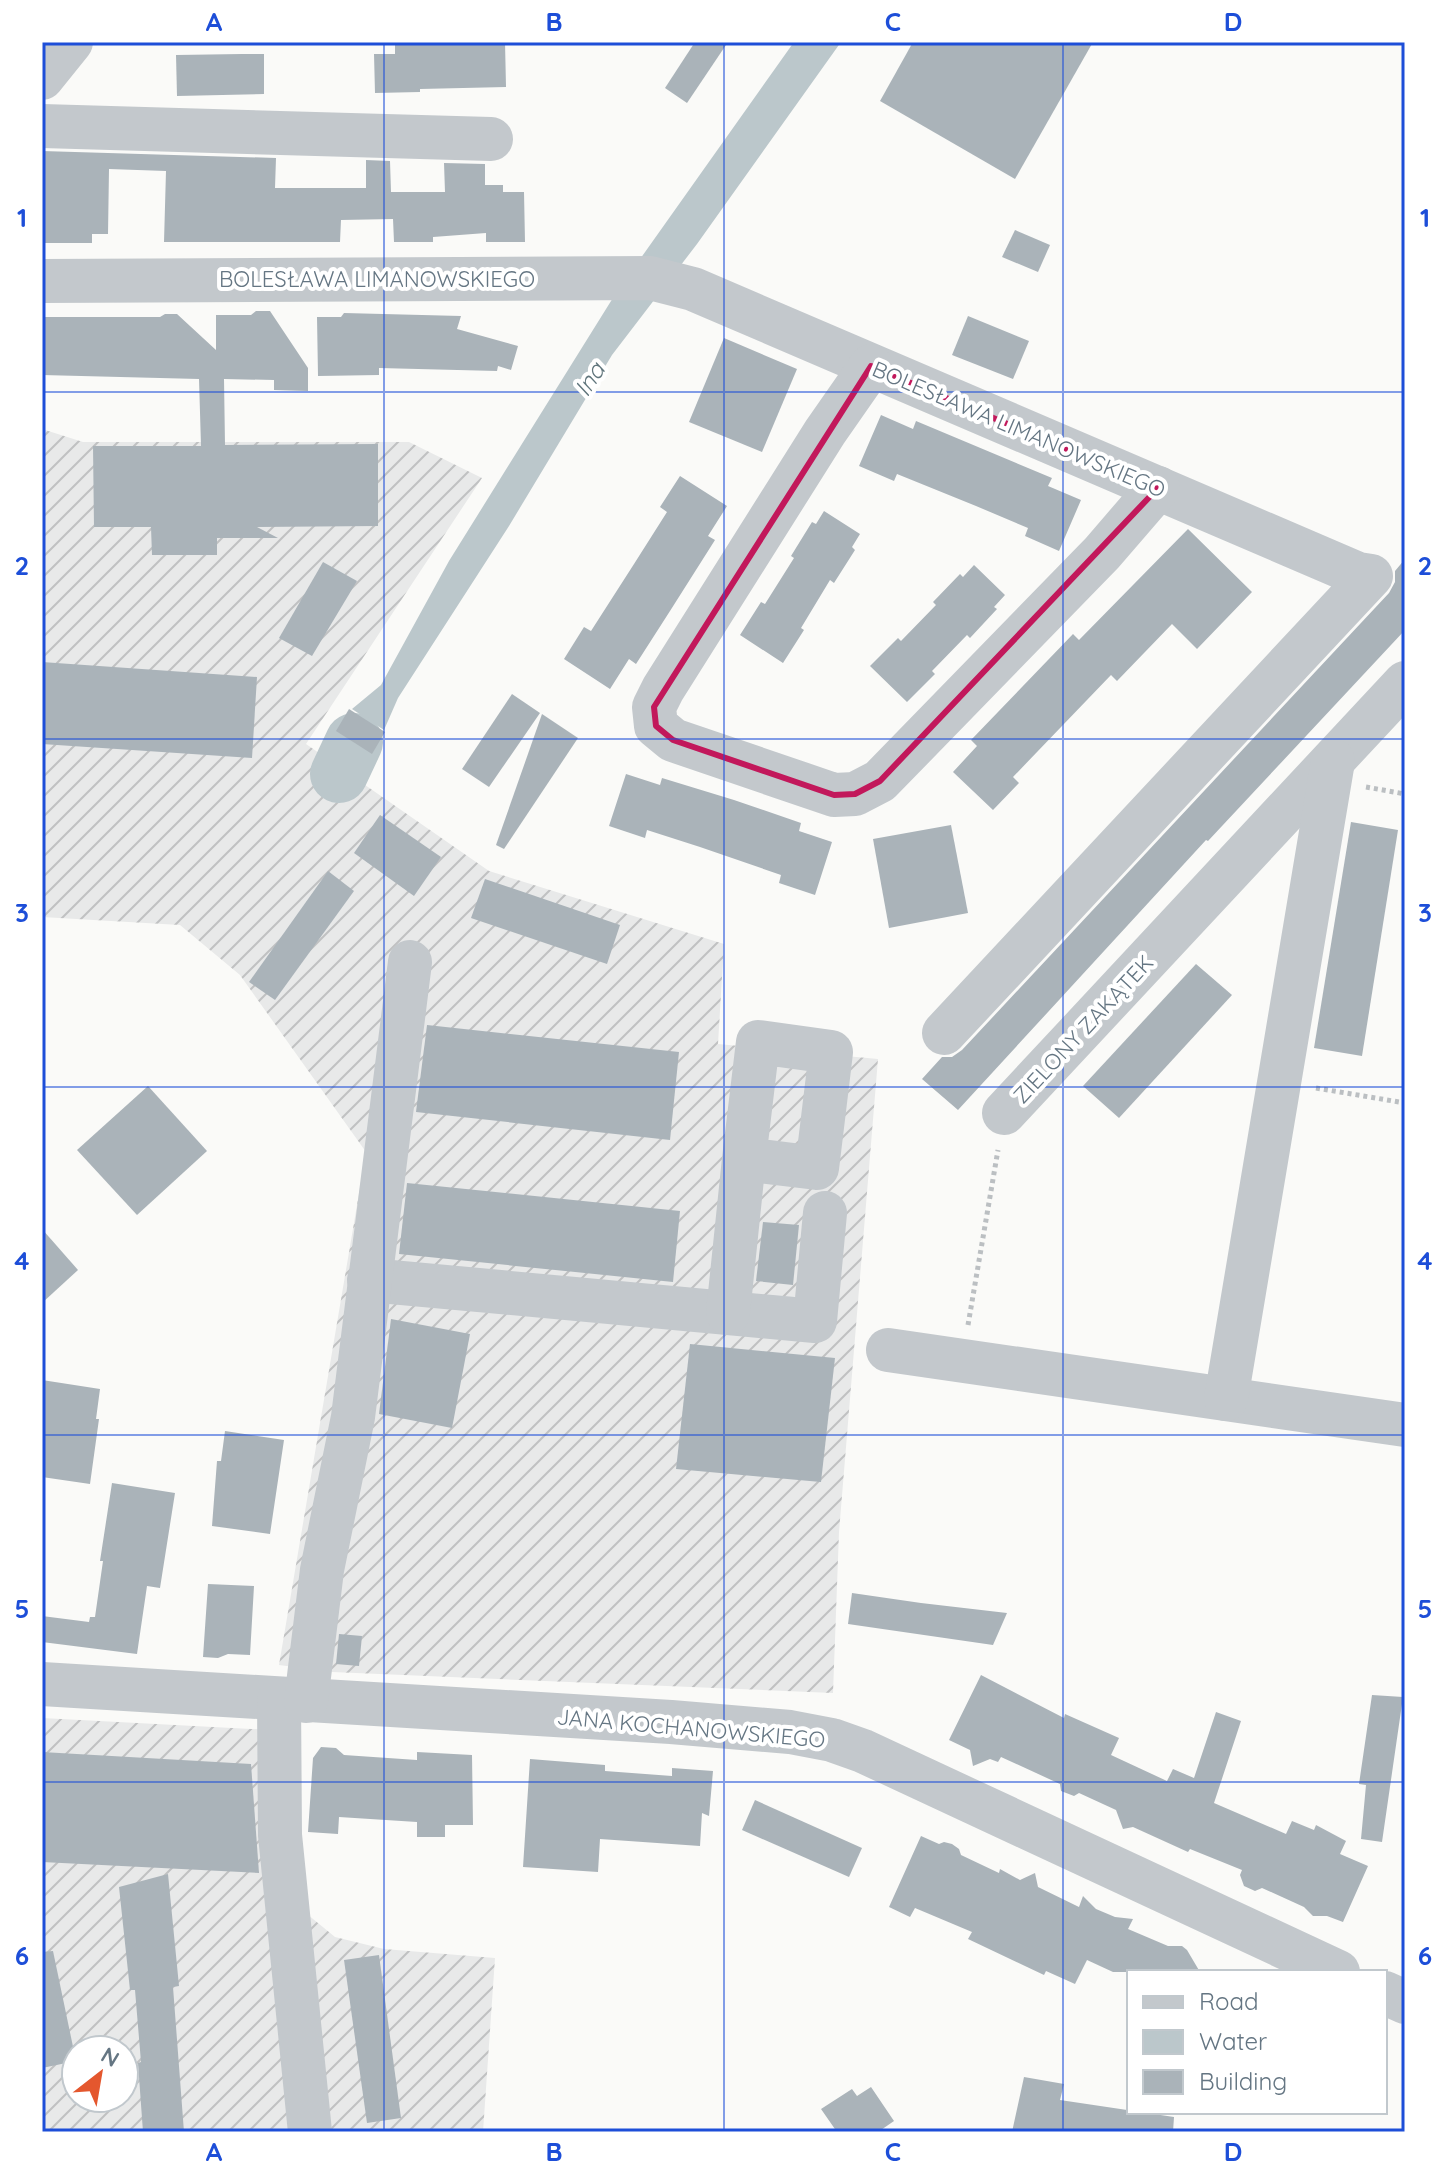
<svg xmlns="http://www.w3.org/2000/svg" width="1447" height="2174" viewBox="0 0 1447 2174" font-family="Quicksand,sans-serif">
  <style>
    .industrial { fill: url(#industrial-furrows); fill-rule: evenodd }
    .water { fill: #bbc7cb }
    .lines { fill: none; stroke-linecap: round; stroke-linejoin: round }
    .river { stroke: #bbc7cb; stroke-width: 58 }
    .building { fill: #aab3b9 }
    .path { stroke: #bbbfc2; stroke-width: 5; stroke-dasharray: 4 4; stroke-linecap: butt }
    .minor { stroke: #c3c8cc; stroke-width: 44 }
    .marked { fill: none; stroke: #c2185b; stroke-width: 6; stroke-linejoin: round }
    .grid { fill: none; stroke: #1d4ed8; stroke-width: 2; stroke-opacity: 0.55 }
    .labels { text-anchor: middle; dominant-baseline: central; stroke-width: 8; stroke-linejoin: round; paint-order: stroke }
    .street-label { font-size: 22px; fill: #657683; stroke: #fff }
    .water-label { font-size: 24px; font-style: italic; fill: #60757c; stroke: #fff }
    .neatline { fill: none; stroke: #1d4ed8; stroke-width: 3 }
    .grid-label { font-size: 26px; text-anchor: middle; font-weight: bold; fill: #1d4ed8 }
  </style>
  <defs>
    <pattern id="industrial-furrows" width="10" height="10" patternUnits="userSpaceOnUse" patternTransform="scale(2)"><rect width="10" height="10" fill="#e8e9e9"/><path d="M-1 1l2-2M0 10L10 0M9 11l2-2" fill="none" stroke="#c0c1c2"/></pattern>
  </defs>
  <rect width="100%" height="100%" fill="#fafaf8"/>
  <g class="industrial">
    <polygon points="42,429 83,442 409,442 482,478 306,744 489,871 724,944 718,1044 878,1059 839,1532 833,1693 332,1672 279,1665 366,1152 240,975 180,925 42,917"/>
    <path d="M 42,1718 L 292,1731 L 307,1914 L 335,1937 L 384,1949 L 495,1958 L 483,2132 L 42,2132 ZM 76,2050 L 124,2050 L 124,2098 L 76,2098 Z"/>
  </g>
  <polygon class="water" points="794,42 841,42 697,244 612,355 509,526 398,698 384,730 352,709 381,685 449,561 616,293"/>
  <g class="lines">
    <polyline class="river" points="339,774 354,742"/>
  </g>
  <g class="building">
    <polygon points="395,42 505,42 506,87 420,89 420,92 375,93 374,54 395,54"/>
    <polygon points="695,42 728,42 687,103 665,88"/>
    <polygon points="913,42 1093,42 1015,179 880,101"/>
    <polygon points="242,54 264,54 264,94 177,96 176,55"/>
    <polygon points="42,151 276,158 275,188 366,188 366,160 390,161 391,192 445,192 444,163 485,164 485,185 503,185 503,192 524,192 525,242 486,242 486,233 433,237 433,242 394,242 393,219 341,220 340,242 164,242 166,171 109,169 108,234 92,234 92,243 42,243"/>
    <polygon points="1015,230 1050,245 1038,272 1002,257"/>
    <polygon points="256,311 270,311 308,368 308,391 274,390 274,380 224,379 225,445 378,444 378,526 257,527 278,538 217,538 217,555 152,555 151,527 94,527 93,446 201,446 199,379 42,375 42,317 160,317 165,314 177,314 216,350 216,315 251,315"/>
    <polygon points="344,313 461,316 457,329 518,346 511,370 498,366 497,371 379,368 379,375 318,376 317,317 341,317"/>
    <polygon points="968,316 1029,341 1013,379 952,355"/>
    <polygon points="724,338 797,369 762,452 689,422"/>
    <polygon points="881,415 913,429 916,421 1052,478 1048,486 1081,500 1059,551 1025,536 1028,528 976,506 897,474 894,481 859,466"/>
    <polygon points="680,476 727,506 708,536 715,540 670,611 636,664 629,659 610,689 564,659 584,627 591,631 634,564 667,512 660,507"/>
    <polygon points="824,511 860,534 852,547 855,550 834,583 830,580 801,628 804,630 783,663 740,635 761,602 765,604 794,558 791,556 812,522 816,524"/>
    <polygon points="1188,529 1252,592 1197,649 1172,624 1117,681 1111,675 1013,777 1019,783 993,810 953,772 977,746 971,740 1073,634 1079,640"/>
    <polygon points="1405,559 1405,630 1208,841 1206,840 958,1110 922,1079 942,1057 952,1057 962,1050 1389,593 1395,582 1395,571"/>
    <polygon points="323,562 357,581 312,656 279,638"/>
    <polygon points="974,565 1005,595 994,607 997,609 970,638 967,635 932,671 935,674 907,702 870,666 898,638 901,641 936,605 933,602 960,574 963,577"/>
    <polygon points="42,662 257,677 252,758 42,744"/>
    <polygon points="512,694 540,713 489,787 462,769"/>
    <polygon points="349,709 385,732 372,754 336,731"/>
    <polygon points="542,714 578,738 504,849 496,845"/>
    <polygon points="626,774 660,785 662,778 734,800 801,823 799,831 832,842 815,895 779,883 781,875 700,847 647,830 645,838 609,826"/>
    <polygon points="380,815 441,857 414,896 354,853"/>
    <polygon points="1351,822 1398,830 1362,1056 1314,1048"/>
    <polygon points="951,825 968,913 889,928 873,839"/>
    <polygon points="328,871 354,891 275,1000 249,982"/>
    <polygon points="485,879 620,925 607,964 471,918"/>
    <polygon points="1196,964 1232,995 1119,1118 1083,1086"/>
    <polygon points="427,1025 679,1052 670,1140 416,1112"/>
    <polygon points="148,1086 207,1151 137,1215 77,1150"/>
    <polygon points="407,1183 680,1211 673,1282 399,1254"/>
    <polygon points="763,1222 799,1225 793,1285 756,1281"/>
    <polygon points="42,1229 78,1270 42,1303"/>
    <polygon points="391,1319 470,1334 452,1428 379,1414"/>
    <polygon points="690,1344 835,1358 821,1482 676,1469"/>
    <polygon points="42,1380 100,1389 96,1419 99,1419 90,1484 42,1477"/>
    <polygon points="225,1431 284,1440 270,1534 212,1526 217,1461 221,1461"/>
    <polygon points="112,1483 175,1493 160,1588 147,1586 137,1654 42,1642 42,1616 89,1622 90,1617 95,1617 103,1561 100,1561"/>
    <polygon points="208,1584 254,1586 250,1655 228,1654 218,1658 203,1657"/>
    <polygon points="852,1593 921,1603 1007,1613 993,1645 848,1624"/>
    <polygon points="339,1634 362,1636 359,1666 336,1664"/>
    <polygon points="981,1675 1064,1718 1065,1714 1119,1738 1111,1755 1167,1781 1173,1769 1194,1778 1216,1712 1241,1721 1214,1803 1286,1834 1292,1821 1314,1830 1316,1825 1346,1841 1340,1854 1368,1866 1343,1922 1327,1916 1313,1916 1304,1907 1262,1888 1255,1891 1244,1886 1240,1875 1242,1870 1190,1849 1188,1852 1133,1827 1123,1829 1116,1810 1079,1793 1074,1796 1061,1791 1060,1784 1001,1757 998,1762 990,1759 973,1766 970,1750 949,1740"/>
    <polygon points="1372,1695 1403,1697 1382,1842 1361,1839 1366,1785 1359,1784"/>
    <polygon points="321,1747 336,1748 344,1755 417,1760 417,1752 472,1755 473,1825 445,1825 445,1837 417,1837 417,1822 339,1817 338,1834 308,1832 313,1758"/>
    <polygon points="42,1752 251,1764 259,1873 42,1862"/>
    <polygon points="530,1759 605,1765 605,1771 672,1776 672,1768 713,1771 709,1816 702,1813 700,1846 600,1839 598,1872 523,1867"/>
    <polygon points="755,1800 862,1848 849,1877 742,1830"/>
    <polygon points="921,1836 939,1844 944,1842 952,1844 959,1849 961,1855 999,1873 1000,1869 1020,1880 1035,1873 1038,1887 1079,1907 1083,1896 1096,1909 1115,1917 1133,1919 1128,1929 1168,1946 1182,1946 1187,1950 1200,1972 1113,1972 1087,1960 1075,1984 1046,1971 1044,1975 968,1939 972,1932 915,1908 910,1917 889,1907"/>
    <polygon points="168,1874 179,1986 173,1987 184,2132 143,2132 138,2063 141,2062 135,1990 130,1990 119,1887"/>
    <polygon points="53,1951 76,2061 42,2068 42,1952"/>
    <polygon points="379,1955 401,2118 367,2123 344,1960"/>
    <polygon points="1024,2077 1064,2084 1060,2100 1174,2117 1173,2132 1012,2132"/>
    <polygon points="871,2087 894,2121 878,2132 837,2132 821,2109 852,2089 857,2096"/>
  </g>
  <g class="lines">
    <g class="path">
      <polyline points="1366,787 1405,794"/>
      <polyline points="1316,1088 1405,1103"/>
      <polyline points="968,1325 998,1150"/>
    </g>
    <g class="minor">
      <polyline points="42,78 71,42"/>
      <polyline points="42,126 491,139"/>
      <polyline points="42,281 650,278 693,289 1358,574 1371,576 944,1033"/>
      <polyline points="871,366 825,432 663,689 654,707 656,726 673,740 834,795 855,794 880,781 1102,553 1158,488"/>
      <polyline points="1004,1113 1405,683"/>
      <polyline points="369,1280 815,1321 825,1213"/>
      <polyline points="728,1313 744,1159 817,1168 831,1052 758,1042 744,1159"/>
      <polyline points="888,1350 1405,1425"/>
      <polyline points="1226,1399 1333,761"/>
      <polyline points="42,1684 671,1722 790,1732 832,1740 863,1751 1338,1972"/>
      <polyline points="279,1700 280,1835 310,2132"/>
      <polyline points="306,1701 322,1570 353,1417 410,962"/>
      <polyline points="1385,1993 1405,2002"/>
    </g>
  </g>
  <path class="marked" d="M 871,366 L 1158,488 L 880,781 L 855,794 L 834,795 L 673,740 L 656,726 L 654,707 Z"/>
  <path class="grid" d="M 384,42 L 384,2132M 724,42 L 724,2132M 1063,42 L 1063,2132M 42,392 L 1405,392M 42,739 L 1405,739M 42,1087 L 1405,1087M 42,1435 L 1405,1435M 42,1782 L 1405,1782"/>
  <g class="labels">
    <g class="street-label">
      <text x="377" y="279">BOLESŁAWA LIMANOWSKIEGO</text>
      <text transform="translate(1019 429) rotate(23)">BOLESŁAWA LIMANOWSKIEGO</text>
      <text transform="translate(1083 1029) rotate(-47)">ZIELONY ZAKĄTEK</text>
      <text transform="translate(691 1728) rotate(5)">JANA KOCHANOWSKIEGO</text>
    </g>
    <g class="water-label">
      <text transform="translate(589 379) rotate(-57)">Ina</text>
    </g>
  </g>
  <rect width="1447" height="2174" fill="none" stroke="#ffffff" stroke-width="88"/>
  <rect x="1127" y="1970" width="260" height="144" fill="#ffffff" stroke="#c1c8cd" stroke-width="2"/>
  <rect x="1143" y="1996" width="40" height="12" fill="#c3c8cc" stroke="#c1c8cd" stroke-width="2"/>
  <text x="1199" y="2010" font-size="24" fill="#657683">Road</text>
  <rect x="1143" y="2030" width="40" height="24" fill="#bbc7cb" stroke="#c1c8cd" stroke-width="2"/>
  <text x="1199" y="2050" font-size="24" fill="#657683">Water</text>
  <rect x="1143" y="2070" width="40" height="24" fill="#aab3b9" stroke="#c1c8cd" stroke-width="2"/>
  <text x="1199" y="2090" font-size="24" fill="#657683">Building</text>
  <g transform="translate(100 2074) rotate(31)"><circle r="38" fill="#ffffff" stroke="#c1c8cd" stroke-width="2"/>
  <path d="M0-6L14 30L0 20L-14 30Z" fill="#e4572e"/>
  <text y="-12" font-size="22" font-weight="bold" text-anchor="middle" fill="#657683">N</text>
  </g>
  <rect x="44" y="44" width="1359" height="2086" class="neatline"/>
  <g class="grid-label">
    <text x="214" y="31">A</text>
    <text x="554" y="31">B</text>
    <text x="893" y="31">C</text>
    <text x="1233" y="31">D</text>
    <text x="22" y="227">1</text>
    <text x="1425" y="227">1</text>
    <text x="22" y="575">2</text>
    <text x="1425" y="575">2</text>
    <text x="22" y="922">3</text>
    <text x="1425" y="922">3</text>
    <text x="22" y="1270">4</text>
    <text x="1425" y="1270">4</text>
    <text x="22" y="1618">5</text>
    <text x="1425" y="1618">5</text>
    <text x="22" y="1965">6</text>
    <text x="1425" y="1965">6</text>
    <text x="214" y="2161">A</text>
    <text x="554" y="2161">B</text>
    <text x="893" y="2161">C</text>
    <text x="1233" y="2161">D</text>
  </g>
</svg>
